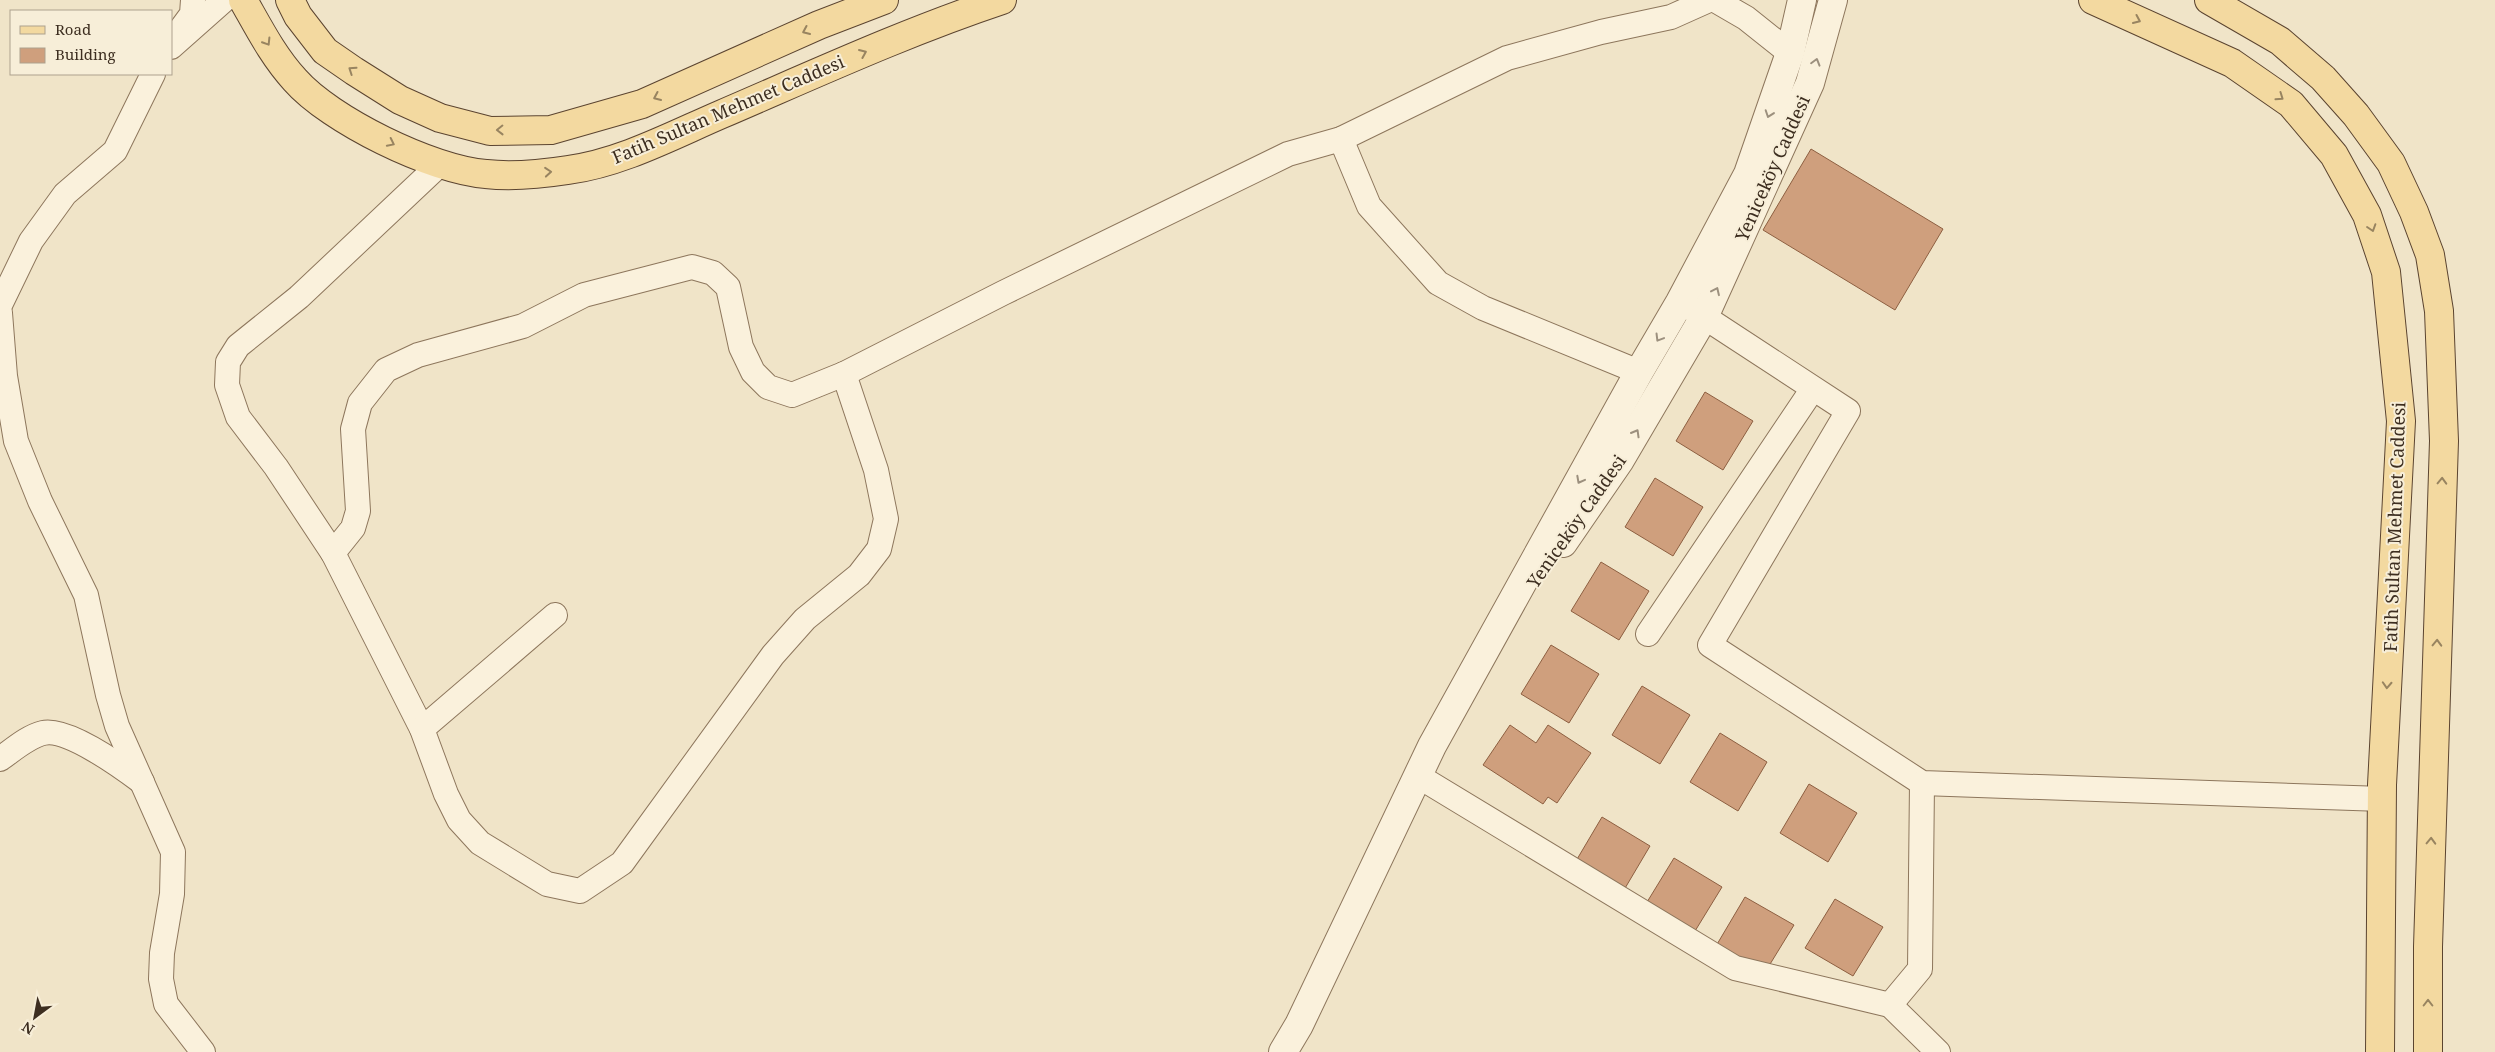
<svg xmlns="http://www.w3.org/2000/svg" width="2495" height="1052" viewBox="0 0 2495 1052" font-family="'Noto Serif',serif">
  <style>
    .building { fill: #cf9f7d; stroke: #8d5f41 }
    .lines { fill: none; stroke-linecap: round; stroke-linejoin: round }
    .minor-casing { stroke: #8d765c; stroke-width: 26 }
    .tertiary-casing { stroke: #8d765c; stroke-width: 30 }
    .primary-casing { stroke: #5b4430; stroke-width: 30 }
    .minor { stroke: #faf1dc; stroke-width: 24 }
    .tertiary { stroke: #faf1dc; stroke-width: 28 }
    .primary { stroke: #f3d9a0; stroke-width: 28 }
    .oneway { stroke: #988460 }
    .oneway2 { stroke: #9c907e }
    .labels { text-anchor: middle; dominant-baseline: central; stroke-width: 4; stroke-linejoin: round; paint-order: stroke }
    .street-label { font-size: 18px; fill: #3d2e20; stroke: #f7eed8 }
  </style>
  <rect width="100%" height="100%" fill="#f0e4c8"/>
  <g class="building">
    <polygon points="1811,149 1943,229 1895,310 1763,230"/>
    <polygon points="1705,392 1753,421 1723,470 1676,441"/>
    <polygon points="1655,478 1703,507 1673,556 1625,527"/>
    <polygon points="1601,562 1649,591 1619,640 1571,611"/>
    <polygon points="1551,645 1599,674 1569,723 1521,694"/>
    <polygon points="1642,686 1690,715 1660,764 1612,735"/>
    <polygon points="1510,725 1536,743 1548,725 1591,753 1557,803 1548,797 1543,804 1483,765"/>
    <polygon points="1720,733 1767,762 1738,811 1690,782"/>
    <polygon points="1809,784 1857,813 1828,862 1780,833"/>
    <polygon points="1602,817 1650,846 1621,895 1573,866"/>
    <polygon points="1674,858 1722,887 1692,936 1644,907"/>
    <polygon points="1745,897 1794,925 1764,974 1716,946"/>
    <polygon points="1835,899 1883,927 1853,976 1805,948"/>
  </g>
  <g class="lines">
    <defs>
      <g id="minor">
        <polyline points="1715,0 1746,18 1790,53"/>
        <polyline points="178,33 192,14 193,0"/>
        <polyline points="171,47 224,0"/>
        <polyline points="1341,139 1369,206 1438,283 1483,308 1639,372"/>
        <polyline points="440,164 299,297 238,346 228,362 227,385 238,417 276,467 333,553 422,729 446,794 459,820 480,843 547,884 580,891 622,863 773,655 805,619 859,575 879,549 886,519 876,470 844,374"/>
        <polyline points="0,305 31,241 65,194 115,151 153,74"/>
        <polyline points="1689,307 1848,411 1710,645 1922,783 2383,799"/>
        <polyline points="0,313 5,376 16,441 40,501 86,595 108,695 117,726 173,852 172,894 162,953 161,979 166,1004 203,1052"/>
        <polyline points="333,553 353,528 358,511 353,429 360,403 386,370 418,355 523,326 584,295 692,267 713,273 728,287 741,347 753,372 768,387 792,395 844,374 1003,293 1288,154 1341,139 1507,58 1601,32 1671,17 1709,0"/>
        <polyline points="1648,634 1812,390"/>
        <polyline points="422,729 555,615"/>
        <path d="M 0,759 C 13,750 27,737 43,733 C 67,727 122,767 142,782"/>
        <polyline points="1418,776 1735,968 1890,1005 1920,969 1922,783"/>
        <polyline points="1890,1005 1938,1052"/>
      </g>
      <g id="tertiary">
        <polyline points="1563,543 1620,460 1704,317 1810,83 1833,0"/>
        <polyline points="1283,1052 1299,1025 1432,746 1639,372 1680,302 1748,174 1790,53 1802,0"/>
      </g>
      <g id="primary">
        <path d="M 243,0 C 259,28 273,56 295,80 C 330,120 432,170 486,174 C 512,177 542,174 568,170 C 621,163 673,135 722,114 C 815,74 906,32 1002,0"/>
        <polyline points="290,0 298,16 325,51 354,71 400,100 440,118 490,131 551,130 642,104 819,25 884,0"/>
        <polyline points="2093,0 2232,63 2291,104 2334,155 2367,215 2386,272 2401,421 2382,785 2380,1052"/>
        <polyline points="2209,0 2280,41 2323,78 2356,115 2391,163 2414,212 2430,255 2439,311 2444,441 2428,947 2428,1052"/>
      </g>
    </defs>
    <use href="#minor" class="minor-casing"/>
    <use href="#tertiary" class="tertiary-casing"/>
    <use href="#primary" class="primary-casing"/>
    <use href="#minor" class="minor"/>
    <use href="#tertiary" class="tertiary"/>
    <use href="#primary" class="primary"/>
  </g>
  <defs><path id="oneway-chevron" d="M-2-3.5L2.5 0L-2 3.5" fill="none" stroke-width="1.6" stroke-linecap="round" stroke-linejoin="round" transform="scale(1.25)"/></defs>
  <g class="oneway">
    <use href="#oneway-chevron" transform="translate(2137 20) rotate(24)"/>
    <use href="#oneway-chevron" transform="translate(806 31) rotate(156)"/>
    <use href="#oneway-chevron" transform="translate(267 42) rotate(58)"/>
    <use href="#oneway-chevron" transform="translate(863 53) rotate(-23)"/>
    <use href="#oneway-chevron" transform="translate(352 70) rotate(-146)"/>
    <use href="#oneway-chevron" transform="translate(657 97) rotate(156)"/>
    <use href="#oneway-chevron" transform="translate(2280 97) rotate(35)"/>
    <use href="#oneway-chevron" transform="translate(500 130) rotate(179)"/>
    <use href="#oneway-chevron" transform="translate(391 143) rotate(26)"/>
    <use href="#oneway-chevron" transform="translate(548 172) rotate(-5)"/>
    <use href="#oneway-chevron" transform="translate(2372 228) rotate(72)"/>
    <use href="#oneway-chevron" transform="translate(2442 481) rotate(-88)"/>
    <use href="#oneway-chevron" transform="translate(2437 643) rotate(-88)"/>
    <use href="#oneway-chevron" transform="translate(2387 685) rotate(93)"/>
    <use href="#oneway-chevron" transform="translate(2431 841) rotate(-88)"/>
    <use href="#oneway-chevron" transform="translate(2428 1003) rotate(-90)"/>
  </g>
  <g class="oneway2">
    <use href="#oneway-chevron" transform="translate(1816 62) rotate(-74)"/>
    <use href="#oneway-chevron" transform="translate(1769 114) rotate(109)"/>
    <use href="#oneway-chevron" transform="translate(1716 291) rotate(-65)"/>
    <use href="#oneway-chevron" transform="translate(1659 338) rotate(121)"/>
    <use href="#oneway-chevron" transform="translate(1636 433) rotate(-60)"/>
    <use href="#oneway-chevron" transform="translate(1580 480) rotate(118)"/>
  </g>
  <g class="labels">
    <g class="street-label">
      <text transform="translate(728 109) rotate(-23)">Fatih Sultan Mehmet Caddesi</text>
      <text transform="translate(1772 168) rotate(-66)">Yeniceköy Caddesi</text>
      <text transform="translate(1576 521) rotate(-55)">Yeniceköy Caddesi</text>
      <text transform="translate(2394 527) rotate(-88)">Fatih Sultan Mehmet Caddesi</text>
    </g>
  </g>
  <rect x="10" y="10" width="162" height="65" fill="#f7eed8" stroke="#ada18e"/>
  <rect x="20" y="26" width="25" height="8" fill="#f3d9a0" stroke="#ada18e"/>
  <text x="55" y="35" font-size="15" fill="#3d2e20">Road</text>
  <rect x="20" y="48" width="25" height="15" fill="#cf9f7d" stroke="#ada18e"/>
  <text x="55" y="60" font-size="15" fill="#3d2e20">Building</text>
  <g transform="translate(35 1017) rotate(212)" stroke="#f7eed8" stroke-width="4" paint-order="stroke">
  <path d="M0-4L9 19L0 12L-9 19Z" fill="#3d2e20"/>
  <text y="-8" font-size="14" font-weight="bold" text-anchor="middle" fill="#3d2e20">N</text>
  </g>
</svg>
